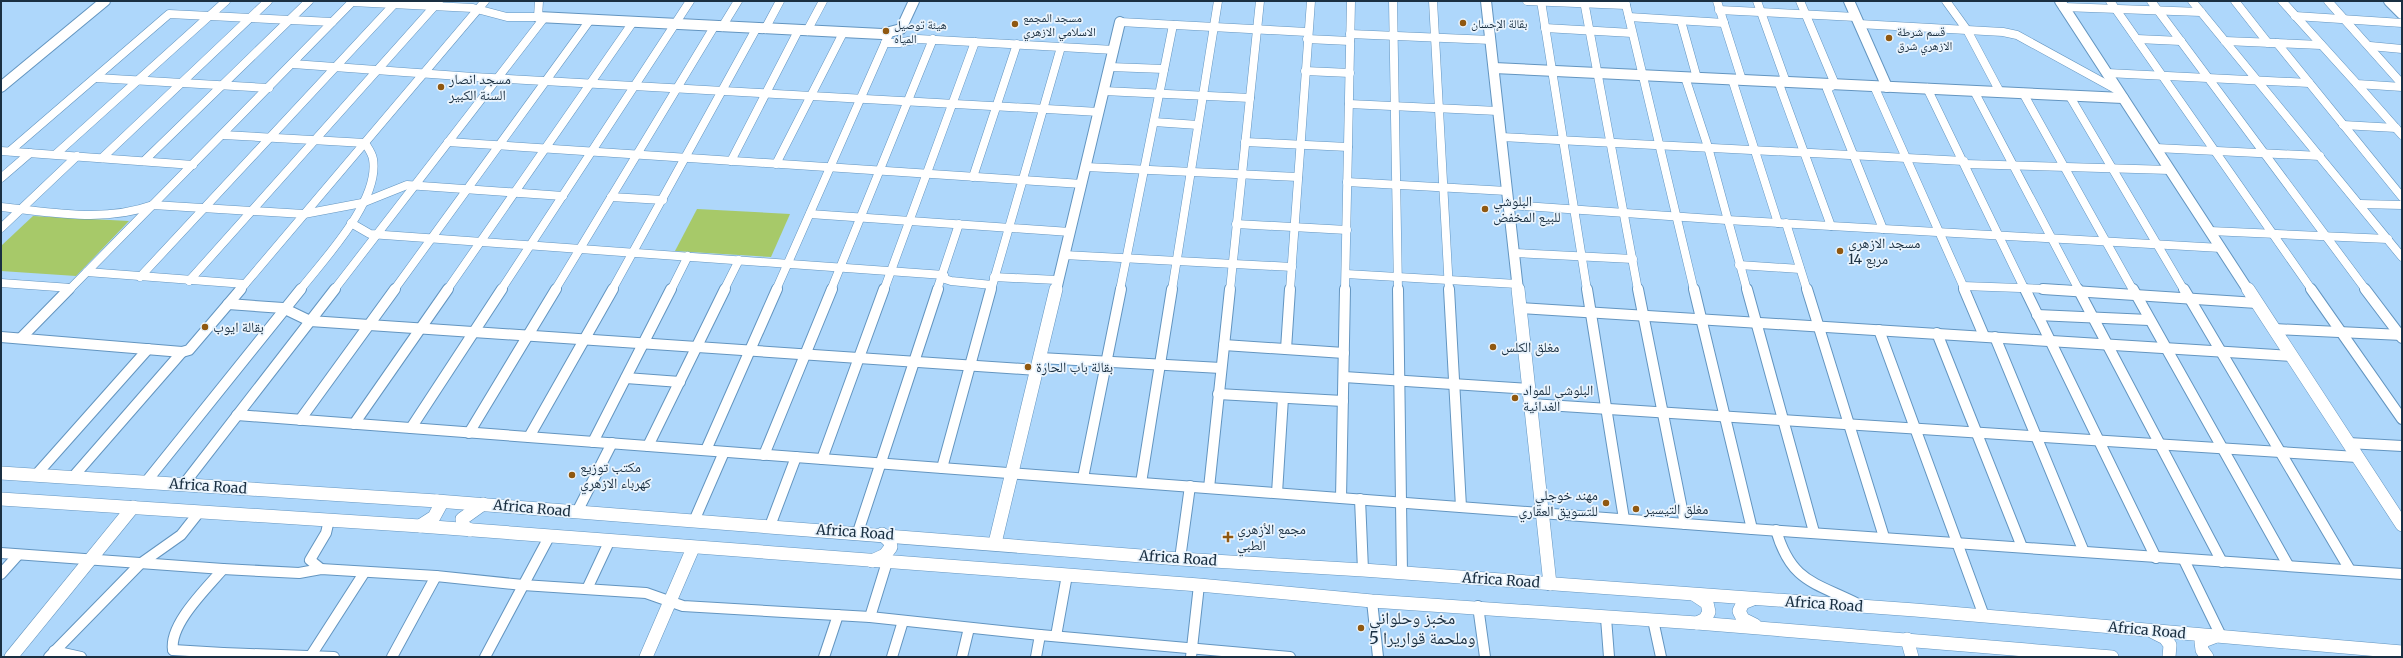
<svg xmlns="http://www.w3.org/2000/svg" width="2403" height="658" viewBox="0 0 2403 658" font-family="Merriweather,'Noto Naskh Arabic',serif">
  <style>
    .green { fill: #a7c969 }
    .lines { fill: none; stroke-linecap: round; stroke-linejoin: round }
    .street-far1-casing { stroke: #6395c0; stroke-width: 9 }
    .street-casing { stroke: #6395c0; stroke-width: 12 }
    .secondary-far1-casing { stroke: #6395c0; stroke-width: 12 }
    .secondary-casing { stroke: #6395c0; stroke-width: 14 }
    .street-far1 { stroke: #fff; stroke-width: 8 }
    .street { stroke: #fff; stroke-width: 10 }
    .secondary-far1 { stroke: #fff; stroke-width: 10 }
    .secondary { stroke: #fff; stroke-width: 13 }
    .poi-dot { fill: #905810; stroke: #eaf4fd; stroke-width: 1.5 }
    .labels { text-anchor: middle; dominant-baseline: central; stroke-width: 3.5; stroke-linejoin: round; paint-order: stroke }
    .far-poi-label { font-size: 12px; fill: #1a2f41; stroke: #eaf4fd; text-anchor: start }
    .poi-label { font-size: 14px; fill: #1a2f41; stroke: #eaf4fd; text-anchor: start }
    .street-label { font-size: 14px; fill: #1a2f41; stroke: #eaf4fd }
    .near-poi-label { font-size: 17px; fill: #1a2f41; stroke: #eaf4fd; text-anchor: start }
  </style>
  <rect width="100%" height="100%" fill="#aed7fb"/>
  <g class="green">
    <polygon points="697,209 790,214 771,257 675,251"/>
    <polygon points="33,216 129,221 76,276 1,271 1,246"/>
  </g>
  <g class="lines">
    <defs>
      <g id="street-far1">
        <polyline points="1393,1 1398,290"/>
        <polyline points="1433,1 1449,290"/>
        <polyline points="1527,1 1626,5"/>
        <polyline points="1541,1 1587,290"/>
        <polyline points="1584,1 1638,290"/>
        <polyline points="1625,1 1694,290"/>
        <polyline points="1717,1 1742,80"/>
        <polyline points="1757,1 1786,82"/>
        <polyline points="1800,1 1835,84 1827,89 1883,229"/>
        <polyline points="1946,1 1967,30 2000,92"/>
        <polyline points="2110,1 2312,290"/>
        <polyline points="2151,1 2366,290"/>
        <polyline points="2192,1 2402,257"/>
        <polyline points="2235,1 2268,43"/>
        <polyline points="2282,1 2357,84 2402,87"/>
        <polyline points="2328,1 2402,84"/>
        <polyline points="2389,1 2402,2"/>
        <polyline points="352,2 473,8 507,17 538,17 539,1"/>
        <polyline points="2063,7 2201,12"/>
        <polyline points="1719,10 1856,17"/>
        <polyline points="2295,16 2402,23"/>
        <polyline points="1629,17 1724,23"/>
        <polyline points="1681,21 1697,78"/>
        <polyline points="1120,22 1307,32"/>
        <polyline points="1859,24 2003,32 2017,35 2119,91"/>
        <polyline points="722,27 738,1"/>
        <polyline points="1545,28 1632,33"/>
        <polyline points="765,29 780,1"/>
        <polyline points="807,31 823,1"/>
        <polyline points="1350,34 1491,40"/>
        <polyline points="1307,39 1350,41"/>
        <polyline points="2137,39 2181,41"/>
        <polyline points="2225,41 2321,45"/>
        <polyline points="885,43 899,43 918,39 1114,50"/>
        <polyline points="2277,43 2402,197"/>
        <polyline points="2370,46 2402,49"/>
        <polyline points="293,64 473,77 1099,112"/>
        <polyline points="1110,67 1164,69"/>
        <polyline points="1305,71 1350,73"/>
        <polyline points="2107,73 2309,83"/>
        <polyline points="1685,77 1708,147 1747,290"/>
        <polyline points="96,78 269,88"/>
        <polyline points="1732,79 1778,223"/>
        <polyline points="1778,81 1831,226"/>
        <polyline points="2357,84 2402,135"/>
        <polyline points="1874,86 1965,290"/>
        <polyline points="1927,88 2025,290"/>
        <polyline points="1104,91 1250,98"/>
        <polyline points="1974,91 2079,290"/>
        <polyline points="2023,93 2133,290"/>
        <polyline points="2069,95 2184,290"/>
        <polyline points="1349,104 1498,111"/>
        <polyline points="1154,122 1198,125"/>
        <polyline points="2343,125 2396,128"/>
        <path d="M 223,135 L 365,143 C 368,148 372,153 373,159 C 380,201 324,259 300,290"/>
        <polyline points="1501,137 1964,161"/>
        <polyline points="448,142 1082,184"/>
        <polyline points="1245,142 1348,147"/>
        <polyline points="2156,148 2320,156"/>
        <polyline points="1,151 193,165"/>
        <polyline points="10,151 169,14 332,22"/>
        <polyline points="56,154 226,1"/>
        <polyline points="102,158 268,1"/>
        <polyline points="144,161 309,1"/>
        <polyline points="731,161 798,31"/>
        <polyline points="776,164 843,33"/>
        <polyline points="1965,164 2170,170"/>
        <polyline points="1086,167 1298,177"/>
        <polyline points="973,177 1017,44"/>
        <polyline points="1,178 30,153"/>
        <polyline points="1347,182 1507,191"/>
        <polyline points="611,197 663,200"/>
        <polyline points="2360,204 2402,205"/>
        <polyline points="1509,205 1727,220 2221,248"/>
        <path d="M 1,207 C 52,212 103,223 153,205 L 304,214 L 362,203 L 407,185 L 563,196"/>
        <polyline points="810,214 1070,232"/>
        <polyline points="351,223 370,234 944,275 945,279 951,281 992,285"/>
        <polyline points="1786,223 1807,290"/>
        <polyline points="1236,224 1347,230"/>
        <polyline points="1,228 77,156"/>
        <polyline points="2210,231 2388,239"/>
        <polyline points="1514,253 1633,259"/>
        <polyline points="1064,255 1292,267"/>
        <polyline points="1739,265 1800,269"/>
        <polyline points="87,272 245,284"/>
        <polyline points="1346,274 1517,284"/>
        <polyline points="140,277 397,1"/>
        <polyline points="994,277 1057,280"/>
        <polyline points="189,281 439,1"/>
        <polyline points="1,283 71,288"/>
        <polyline points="1963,286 2072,290"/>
        <polyline points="69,290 353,1"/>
        <polyline points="240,290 485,1"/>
        <polyline points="334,290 544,18"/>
        <polyline points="394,290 590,20"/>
        <polyline points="447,290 633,22"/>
        <polyline points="501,290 690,1"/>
        <polyline points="555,290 714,27"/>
        <polyline points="612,290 756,29"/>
        <polyline points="671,290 688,256"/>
        <polyline points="724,290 739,260"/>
        <polyline points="776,290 889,34"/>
        <polyline points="831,290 933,39"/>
        <polyline points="884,290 975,42"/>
        <polyline points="937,290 959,224"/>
        <polyline points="991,290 1061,47"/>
        <polyline points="1120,290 1173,25"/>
        <polyline points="1172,290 1218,1"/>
        <polyline points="1230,290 1260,1"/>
        <polyline points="1290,290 1311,1"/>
        <polyline points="1345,290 1351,1"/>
      </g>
      <g id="street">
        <polyline points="1398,289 1402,573"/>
        <polyline points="1449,289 1461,507"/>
        <polyline points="1587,289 1624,519"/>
        <polyline points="1638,289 1685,524"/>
        <polyline points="1694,289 1752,529"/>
        <polyline points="1747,289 1814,532"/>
        <polyline points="1807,289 1884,537"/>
        <polyline points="1964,289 1984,336"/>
        <polyline points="2025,289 2156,558"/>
        <polyline points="2043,289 2257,303"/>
        <polyline points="2078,289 2222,562"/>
        <polyline points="2133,289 2288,565"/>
        <polyline points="2184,289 2350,570"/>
        <polyline points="2311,289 2402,419"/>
        <polyline points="2365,289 2402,338"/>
        <polyline points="228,304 283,308 310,321 1037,370"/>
        <polyline points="1520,308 2291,356"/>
        <polyline points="2037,315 2149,320"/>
        <polyline points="2274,329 2402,335"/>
        <polyline points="1879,330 1984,616"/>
        <polyline points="1937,333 2022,547"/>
        <polyline points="1,337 182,352 189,350 241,289"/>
        <polyline points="1995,337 2084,552"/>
        <polyline points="21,338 69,289"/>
        <polyline points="1224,345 1344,353"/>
        <polyline points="1286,349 1290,289"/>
        <polyline points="1040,358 1221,368"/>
        <polyline points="1344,377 1529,389"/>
        <polyline points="626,378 680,382"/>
        <polyline points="1218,394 1343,401"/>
        <polyline points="1531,404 2357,457"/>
        <polyline points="237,415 1752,529 2402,574"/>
        <polyline points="300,420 395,289"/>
        <polyline points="354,424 448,289"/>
        <polyline points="411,428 502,289"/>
        <polyline points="469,433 556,289"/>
        <polyline points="529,437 613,289"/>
        <polyline points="593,442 671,289"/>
        <polyline points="2348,443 2402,446"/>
        <polyline points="648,446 725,289"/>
        <polyline points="706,450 777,289"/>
        <polyline points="764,455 832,289"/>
        <polyline points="822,459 884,289"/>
        <polyline points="942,468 991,289"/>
        <polyline points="36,475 148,349"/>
        <polyline points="73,477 182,352"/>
        <polyline points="1083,478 1121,289"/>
        <polyline points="146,482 301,289"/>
        <polyline points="1141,483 1172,289"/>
        <polyline points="184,484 335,289"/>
        <polyline points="1209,488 1230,289"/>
        <polyline points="1277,493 1283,398"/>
        <polyline points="1341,498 1345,289"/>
        <polyline points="1360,499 1363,570"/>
        <polyline points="577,512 612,443"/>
        <polyline points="694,521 724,452"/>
        <polyline points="770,526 796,457"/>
        <path d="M 1776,530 C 1791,582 1814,582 1858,604"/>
        <polyline points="858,532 938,289"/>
        <polyline points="1,553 223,569 299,573 321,569 436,576 523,585 646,593 683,606 870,617 1040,635 1290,657"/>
        <polyline points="1180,559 1190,486"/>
        <polyline points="2184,560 2221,636"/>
        <polyline points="321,569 310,560 326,533 329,520"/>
        <polyline points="1,574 18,555"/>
        <polyline points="587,589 609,542"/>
        <polyline points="1372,601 1378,657"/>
        <polyline points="1478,606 1485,657"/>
        <polyline points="870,617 887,562"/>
        <polyline points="1606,618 1609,657"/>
        <polyline points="1653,620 1661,657"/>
        <polyline points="1056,636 1067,575"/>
        <path d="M 173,650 C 169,624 207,588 223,569"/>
        <polyline points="173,650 223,653 221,657"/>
        <polyline points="54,651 81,657"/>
        <polyline points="223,653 334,657"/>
        <polyline points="49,657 140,564 181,535 200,511"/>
        <polyline points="310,657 364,573"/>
        <polyline points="392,657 436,576"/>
        <polyline points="485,657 549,537"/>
        <polyline points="824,657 838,615"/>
        <polyline points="892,657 903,621"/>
        <polyline points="962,657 969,628"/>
        <polyline points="1036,657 1040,635"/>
        <polyline points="1191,657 1199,585"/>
      </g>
      <g id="secondary-far1">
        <polyline points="1486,1 1518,290"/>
        <polyline points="1849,1 1887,87"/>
        <polyline points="2060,1 2248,290"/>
        <polyline points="2389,1 2402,14"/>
        <polyline points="538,17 882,34 901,29 914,1"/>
        <polyline points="1494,68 2123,98"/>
        <polyline points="1,87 105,1"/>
        <polyline points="1056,290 1120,22"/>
      </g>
      <g id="secondary">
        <polyline points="1518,289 1550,584"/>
        <polyline points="2248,289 2402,525"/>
        <polyline points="1,473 437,501 1180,559 1363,570 1915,610 2402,652"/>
        <polyline points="1,499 420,526 1199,585 1372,601 1697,623 2112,657"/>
        <polyline points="420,526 434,517 440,506 437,501"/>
        <polyline points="470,530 463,526 462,519 483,504"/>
        <polyline points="995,543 1056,289"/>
        <polyline points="872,561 885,555 891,547 890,542 882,534"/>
        <polyline points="1695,595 1707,603 1709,612 1705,619 1697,623"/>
        <polyline points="1753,599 1743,603 1739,611 1743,619 1755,625"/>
        <polyline points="2153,632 2165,638 2170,645 2169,657"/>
        <polyline points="1907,639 1912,657"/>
        <polyline points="11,657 133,507"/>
        <polyline points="646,657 693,548"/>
        <polyline points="2207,657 2202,650 2201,642 2214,637"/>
      </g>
    </defs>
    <use href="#street-far1" class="street-far1-casing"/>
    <use href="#street" class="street-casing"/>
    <use href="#secondary-far1" class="secondary-far1-casing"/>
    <use href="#secondary" class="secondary-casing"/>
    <use href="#street-far1" class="street-far1"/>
    <use href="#street" class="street"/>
    <use href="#secondary-far1" class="secondary-far1"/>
    <use href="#secondary" class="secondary"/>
  </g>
  <g class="poi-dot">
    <circle cx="1463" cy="23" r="4"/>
    <circle cx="1015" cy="24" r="4"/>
    <circle cx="886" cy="31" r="4"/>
    <circle cx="1889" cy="38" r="4"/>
    <circle cx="441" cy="87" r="4"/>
    <circle cx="1485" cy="209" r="4"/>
    <circle cx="1840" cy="251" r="4"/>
    <circle cx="205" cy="327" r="4"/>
    <circle cx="1493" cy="347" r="4"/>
    <circle cx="1028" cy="367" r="4"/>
    <circle cx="1515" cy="398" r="4"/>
    <circle cx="572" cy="475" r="4"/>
    <circle cx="1606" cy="503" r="4"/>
    <circle cx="1636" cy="509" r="4"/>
    <path d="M1226 531h4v4h4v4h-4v4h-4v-4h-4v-4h4z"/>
    <circle cx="1361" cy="628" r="4"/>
  </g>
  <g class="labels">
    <g class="far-poi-label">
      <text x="1023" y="17">مسجد المجمع<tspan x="1023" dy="14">الاسلامي الازهري</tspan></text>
      <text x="1471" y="23">بقالة الإحسان</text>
      <text x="894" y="24">هيئة توصيل<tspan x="894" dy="14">المياه</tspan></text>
      <text x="1897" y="31">قسم شرطة<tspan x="1897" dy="14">الازهري شرق</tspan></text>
    </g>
    <g class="poi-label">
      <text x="449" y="79">مسجد انصار<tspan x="449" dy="16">السنة الكبير</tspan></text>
      <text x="1493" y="201">البلوشي<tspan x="1493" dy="16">للبيع المخفض</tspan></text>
      <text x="1848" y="243">مسجد الازهري<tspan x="1848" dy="16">مربع 14</tspan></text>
      <text x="213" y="327">بقالة ايوب</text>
      <text x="1501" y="347">مغلق الكلس</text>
      <text x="1036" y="367">بقالة باب الحارة</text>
      <text x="1523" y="390">البلوشي للمواد<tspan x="1523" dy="16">الغدائية</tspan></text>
      <text x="580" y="467">مكتب توزيع<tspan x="580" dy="16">كهرباء الازهري</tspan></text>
      <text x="1598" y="495" text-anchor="end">مهند خوجلي<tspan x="1598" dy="16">للتسويق العقاري</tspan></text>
      <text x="1644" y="509">مغلق التيسير</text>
      <text x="1237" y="529">مجمع الأزهري<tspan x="1237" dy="16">الطبي</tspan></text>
    </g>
    <g class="street-label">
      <text transform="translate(208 486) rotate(4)">Africa Road</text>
      <text transform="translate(532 508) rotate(5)">Africa Road</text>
      <text transform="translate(855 532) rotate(4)">Africa Road</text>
      <text transform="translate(1178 558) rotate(4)">Africa Road</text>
      <text transform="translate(1501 580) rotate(4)">Africa Road</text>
      <text transform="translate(1824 604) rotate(4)">Africa Road</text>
      <text transform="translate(2147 630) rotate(5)">Africa Road</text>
    </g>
    <g class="near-poi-label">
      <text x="1369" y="618">مخبز وحلواني<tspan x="1369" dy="20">وملحمة قواريرا 5</tspan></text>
    </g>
  </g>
  <rect width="2403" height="658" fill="none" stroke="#1a2f41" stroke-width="4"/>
</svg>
